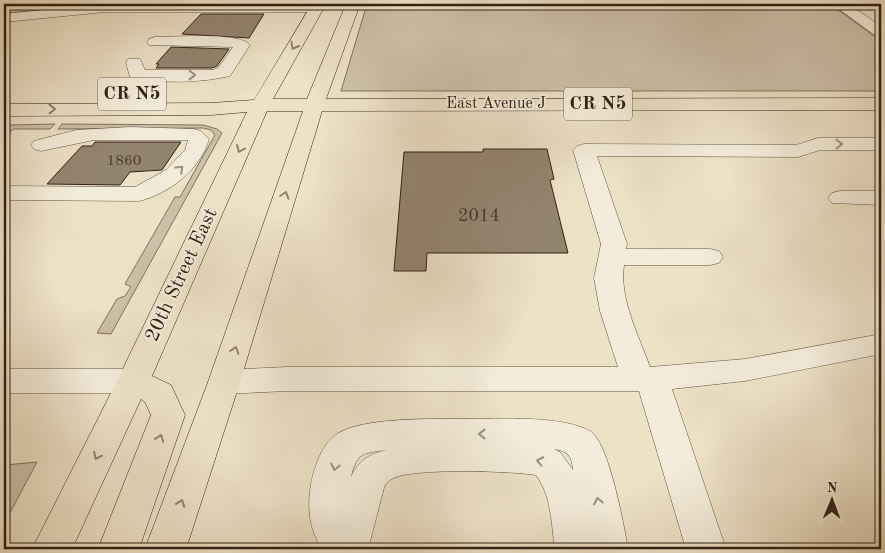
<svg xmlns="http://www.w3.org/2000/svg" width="885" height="553" viewBox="0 0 885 553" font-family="'Old Standard TT',serif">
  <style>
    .green { fill: #cdc0a8; stroke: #7f705e }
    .building { fill: #938470; stroke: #312013 }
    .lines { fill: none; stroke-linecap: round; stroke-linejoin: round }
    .minor-casing { stroke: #605040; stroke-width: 1 }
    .major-casing { stroke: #312013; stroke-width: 1 }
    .minor { fill: #f3ecda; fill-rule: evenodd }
    .major { fill: #ede1c6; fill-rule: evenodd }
    .oneway { stroke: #8f806c }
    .oneway2 { stroke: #9c9080 }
    .labels { text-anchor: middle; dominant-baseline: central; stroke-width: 4; stroke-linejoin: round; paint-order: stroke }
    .far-number-label { font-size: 15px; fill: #4a392a }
    .far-street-label { font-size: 16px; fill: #312013; stroke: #f3ecda }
    .number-label { font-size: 18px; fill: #4a392a }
    .shield { fill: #f3ecda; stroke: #6b5d4f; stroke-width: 1 }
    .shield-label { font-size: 19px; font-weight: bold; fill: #312013 }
    .street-label { font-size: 20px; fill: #312013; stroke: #f3ecda }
  </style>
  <rect width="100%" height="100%" fill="#ede1c6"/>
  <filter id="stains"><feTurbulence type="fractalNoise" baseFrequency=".004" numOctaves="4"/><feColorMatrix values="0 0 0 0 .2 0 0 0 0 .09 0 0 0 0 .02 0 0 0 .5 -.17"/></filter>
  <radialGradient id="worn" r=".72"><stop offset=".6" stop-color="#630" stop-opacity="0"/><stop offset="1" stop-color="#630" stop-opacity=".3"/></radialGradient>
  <g class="green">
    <polygon points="4,4 109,4 4,15"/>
    <polygon points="367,4 830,4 881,41 881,91 341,91"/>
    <polygon points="55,124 50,129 14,129 4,136 4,131 11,125"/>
    <polygon points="62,124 203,125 217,129 222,133 111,334 97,333 117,299 125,296 131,287 125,284 175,197 180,197 215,135 211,130 203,128 58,129"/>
    <polygon points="37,462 4,524 4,467 5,465"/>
  </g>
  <g class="building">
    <polygon points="201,14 264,14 249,38 182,34"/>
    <polygon points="171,47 229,49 217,66 212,68 156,68 159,64 156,64"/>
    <polygon points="95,142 181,142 162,170 130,172 120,185 47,184 82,146 92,146"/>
    <polygon points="483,149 547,149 554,179 550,180 568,253 427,253 426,271 394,271 404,152 483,152"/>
  </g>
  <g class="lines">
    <defs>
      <g id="minor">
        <polygon points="105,4 316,4 323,8 316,12 105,12 4,22 4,14"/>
        <polygon points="832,4 848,4 881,26 881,38 876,36"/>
        <path d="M 155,37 C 173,37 241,32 250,45 L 230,76 C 200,83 160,84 130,77 L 126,63 L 128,59 L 140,59 L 145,70 L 212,70 L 218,68 L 233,47 L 149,45 L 147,42 L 149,39 Z"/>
        <path d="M 130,127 L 194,129 L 201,131 L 209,139 C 201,169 169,194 139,201 L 4,200 L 4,186 L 135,187 L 166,170 L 185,150 L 188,140 L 94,140 L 41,151 L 34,149 L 31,145 L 34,141 L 76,130 Z"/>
        <path d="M 818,138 L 881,138 L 881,150 L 820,150 L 798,157 L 597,156 L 627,244 L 626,249 L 710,249 L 719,251 L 723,257 L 719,263 L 710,265 L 624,265 C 619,299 639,336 650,367 L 745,359 L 881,334 L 881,354 L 745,381 L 672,389 L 726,549 L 686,549 L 639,391 L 287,391 L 224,394 L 212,390 L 208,382 L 212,374 L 224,370 L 287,367 L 618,367 L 600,311 L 594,278 L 601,244 L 573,150 L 577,146 L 584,144 L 796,145 Z"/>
        <polygon points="840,191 881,191 881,205 832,203 828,198 832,193"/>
        <polygon points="4,369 133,369 145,373 149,381 145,389 133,393 4,393"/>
        <path d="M 465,419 C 498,419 561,415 590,431 C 609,442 624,526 628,549 L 555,549 C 551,523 552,497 536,475 C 513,471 412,468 394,478 C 389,480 385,484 384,488 L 368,549 L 322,549 C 309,528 307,508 311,484 C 314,468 322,443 337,434 C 363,417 433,419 465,419 ZM 554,449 C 568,451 572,456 573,470 L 560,452 ZM 387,450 C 369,454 359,460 351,477 C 357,452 363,453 387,450 Z"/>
      </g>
      <polygon id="major" points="312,4 326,4 273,99 307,99 346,4 360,4 326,99 881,98 881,110 322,111 240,382 186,549 145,549 208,382 303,111 267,111 152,376 171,385 185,415 139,549 98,549 151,415 145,402 141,399 72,549 32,549 117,381 247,112 211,115 4,116 4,104 211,103 254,100"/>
    </defs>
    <use href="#minor" class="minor-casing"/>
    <use href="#major" class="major-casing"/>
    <use href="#minor" class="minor"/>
    <use href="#major" class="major"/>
  </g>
  <defs><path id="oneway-chevron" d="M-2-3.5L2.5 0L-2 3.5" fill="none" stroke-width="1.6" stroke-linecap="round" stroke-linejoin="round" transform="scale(1.25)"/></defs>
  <g class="oneway">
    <use href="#oneway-chevron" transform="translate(294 46) rotate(120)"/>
    <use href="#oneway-chevron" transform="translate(52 109)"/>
    <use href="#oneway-chevron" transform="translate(240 149) rotate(115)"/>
    <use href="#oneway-chevron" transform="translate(285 195) rotate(-72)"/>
    <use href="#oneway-chevron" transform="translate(235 350) rotate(-72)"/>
    <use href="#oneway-chevron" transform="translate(160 438) rotate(-70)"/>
    <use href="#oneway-chevron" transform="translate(97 456) rotate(116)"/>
    <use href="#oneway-chevron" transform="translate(181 503) rotate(-70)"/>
  </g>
  <g class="oneway2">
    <use href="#oneway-chevron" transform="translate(192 75)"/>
    <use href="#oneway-chevron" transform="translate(839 144) rotate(-2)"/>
    <use href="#oneway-chevron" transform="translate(180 169) rotate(-44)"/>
    <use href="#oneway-chevron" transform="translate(482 434) rotate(180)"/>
    <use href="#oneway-chevron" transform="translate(540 461) rotate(-168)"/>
    <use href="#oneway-chevron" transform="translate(335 467) rotate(103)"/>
    <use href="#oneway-chevron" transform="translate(598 501) rotate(-101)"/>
  </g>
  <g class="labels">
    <g class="far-number-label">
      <text x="124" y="161">1860</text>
    </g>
    <g class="far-street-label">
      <text x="496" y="104">East Avenue J</text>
    </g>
    <g class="number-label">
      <text x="479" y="216">2014</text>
    </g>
    <g class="shield">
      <rect x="98" y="77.5" width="68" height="33" rx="4"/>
      <rect x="564" y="87.5" width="68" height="33" rx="4"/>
    </g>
    <g class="shield-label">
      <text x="132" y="94">CR N5</text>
      <text x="598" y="104">CR N5</text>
    </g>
    <g class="street-label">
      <text transform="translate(182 275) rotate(-65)">20th Street East</text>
    </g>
  </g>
  <rect width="885" height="553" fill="none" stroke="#ede1c6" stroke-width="20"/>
  <rect x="5" y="5" width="875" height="543" fill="none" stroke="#312013" stroke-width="2.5"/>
  <rect x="10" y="10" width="865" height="533" fill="none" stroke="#312013"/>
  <g transform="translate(832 500) rotate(1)" stroke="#f3ecda" stroke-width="4" paint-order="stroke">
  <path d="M0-4L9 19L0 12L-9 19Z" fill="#312013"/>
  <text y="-8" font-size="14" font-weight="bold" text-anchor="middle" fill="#312013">N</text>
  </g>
  <rect width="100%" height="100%" filter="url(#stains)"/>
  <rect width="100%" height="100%" fill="url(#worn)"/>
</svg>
